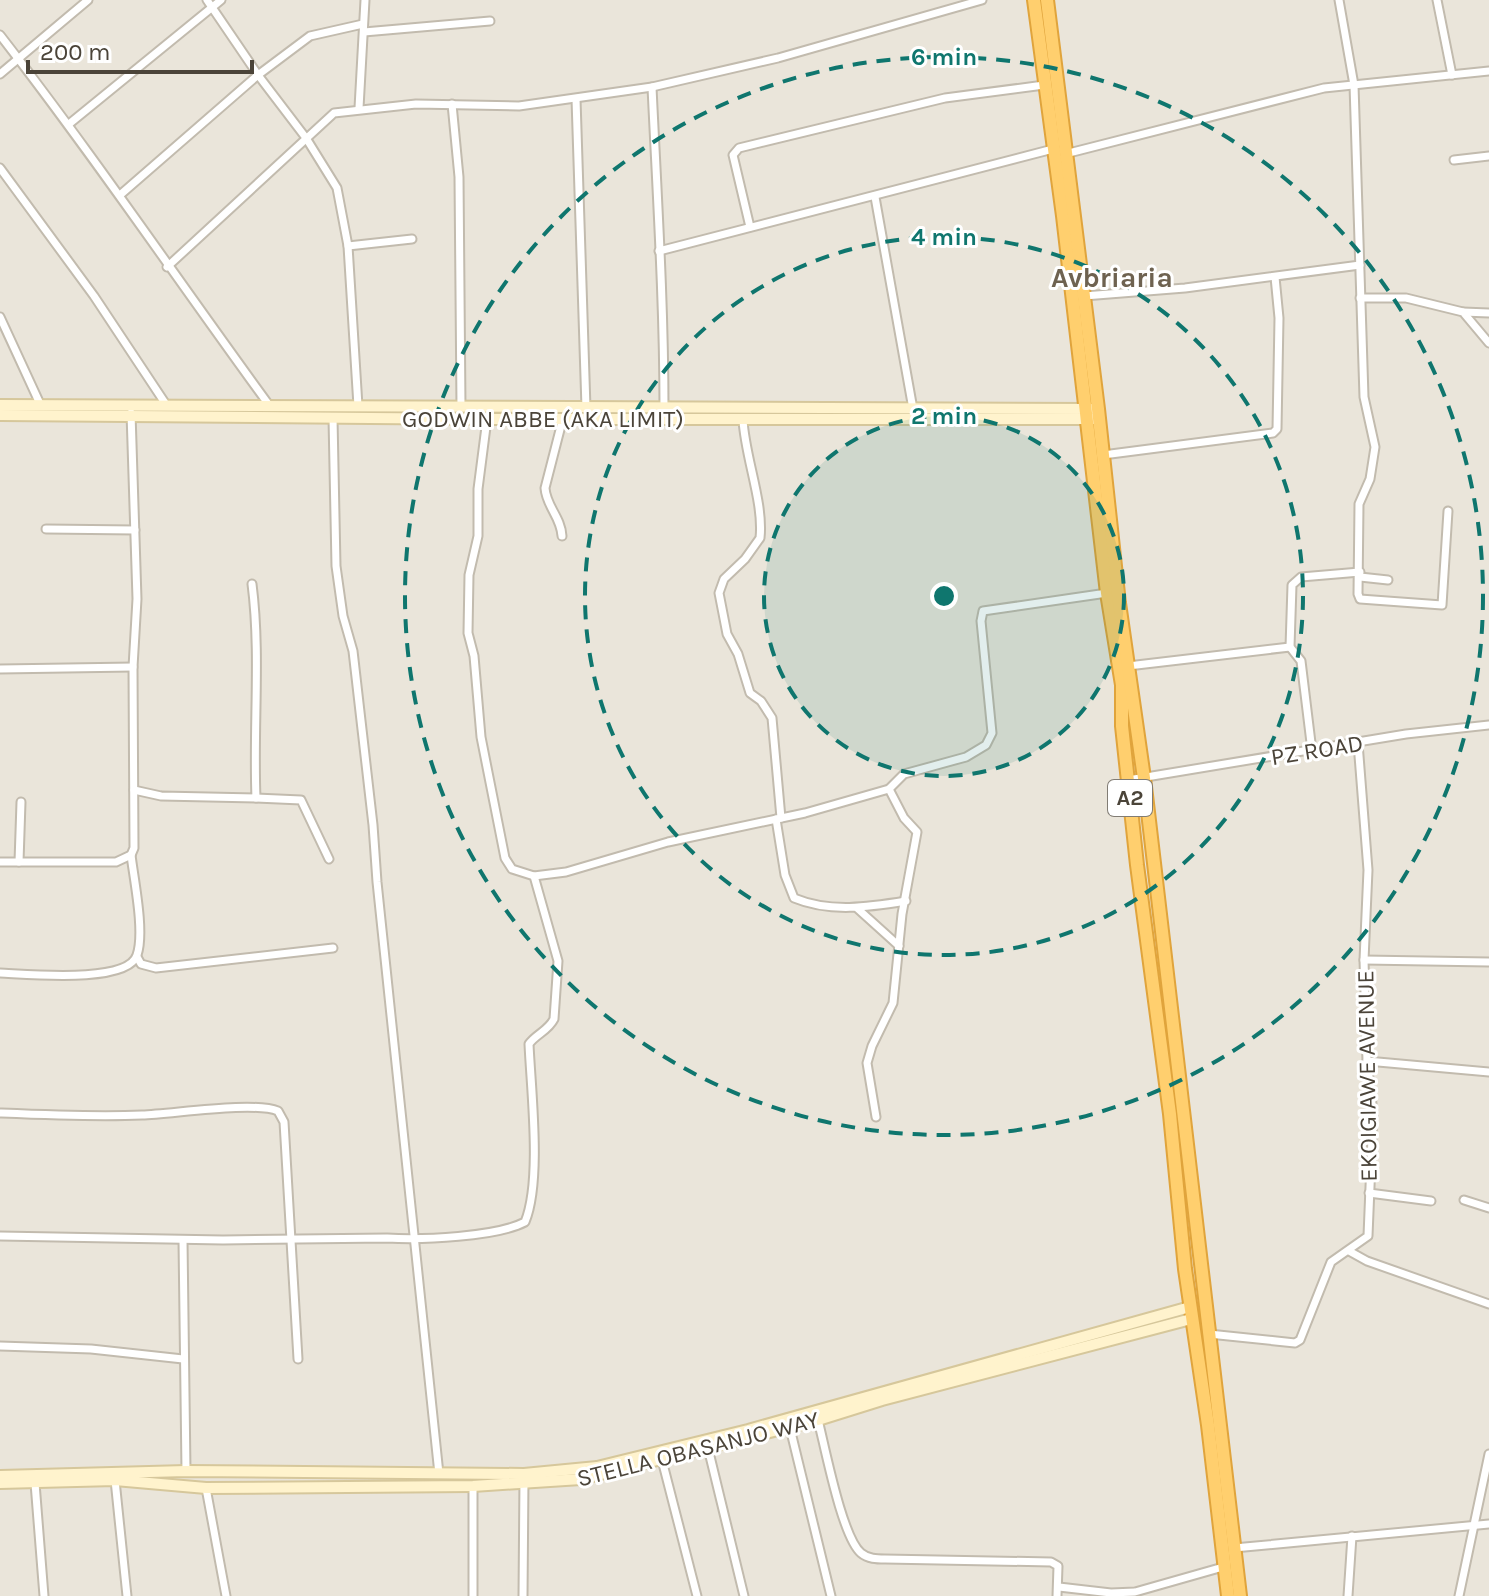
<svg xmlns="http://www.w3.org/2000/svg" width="1489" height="1596" viewBox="0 0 1489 1596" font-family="Karla,sans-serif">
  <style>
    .residential { fill: #eae5da }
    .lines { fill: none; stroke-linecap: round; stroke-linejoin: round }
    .street-casing { stroke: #c2bbae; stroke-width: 11 }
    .secondary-casing { stroke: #d6c79b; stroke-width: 14 }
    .highway-casing { stroke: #e0a43c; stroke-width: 16 }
    .street { stroke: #fff; stroke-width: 7 }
    .secondary { stroke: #fff3cd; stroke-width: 10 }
    .highway { stroke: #ffcf6e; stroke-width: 12 }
    .ring { fill: none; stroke: #0f766e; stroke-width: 4; stroke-dasharray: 14 10 }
    .labels { text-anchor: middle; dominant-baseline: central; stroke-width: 6; stroke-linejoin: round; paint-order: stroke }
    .shield { fill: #fff; stroke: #817c74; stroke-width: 2 }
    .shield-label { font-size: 22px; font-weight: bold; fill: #4b4439 }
    .street-label { font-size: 24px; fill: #4b4439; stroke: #fff }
    .quarter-label { font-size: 28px; font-weight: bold; fill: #6e6250; stroke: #fff }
    .centre { fill: #0f766e; stroke: #fff; stroke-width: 4 }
    .ring-label { font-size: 24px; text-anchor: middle; font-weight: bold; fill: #0f766e; stroke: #fff; stroke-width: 6; stroke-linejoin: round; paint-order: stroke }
  </style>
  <rect width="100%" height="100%" fill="#f6f3ec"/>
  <rect class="residential" x="0" y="0" width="1489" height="1596"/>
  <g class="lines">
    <defs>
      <g id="street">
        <polyline points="207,0 258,75 306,138 337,188 348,246 358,406"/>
        <polyline points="1339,0 1354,85 1364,397 1375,447 1370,479 1359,504 1358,594 1360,599 1442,605 1448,511"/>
        <polyline points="1437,0 1452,75"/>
        <polyline points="364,32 490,21"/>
        <path d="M 0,35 C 94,156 179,282 269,405"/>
        <polyline points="0,74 88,0"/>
        <path d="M 652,87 C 657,194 664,301 664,409"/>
        <polyline points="576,99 586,408"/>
        <polyline points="452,104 459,177 461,407"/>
        <polyline points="359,108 365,0"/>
        <polyline points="69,124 221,0"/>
        <polyline points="1065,154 1324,88 1489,71"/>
        <polyline points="1454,160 1489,156"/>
        <polyline points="0,168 94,296 167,406"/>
        <polyline points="120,195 258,75 310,36 363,24"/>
        <polyline points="875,197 913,409"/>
        <polyline points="750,227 733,155 739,148 945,98 1044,85"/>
        <polyline points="348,246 412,239"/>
        <polyline points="659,251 1053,149"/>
        <polyline points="167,267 334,113 416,104 519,106 652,87 778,58 982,0"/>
        <polyline points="1084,296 1185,288 1360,265"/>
        <polyline points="1360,298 1406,298 1463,312 1489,343"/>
        <polyline points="1463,312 1489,313"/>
        <polyline points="0,317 41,406"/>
        <polyline points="333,418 336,566 343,616 353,651 373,825 377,882 439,1474"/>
        <path d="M 743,420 C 745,457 764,503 760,538 L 745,559 L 724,579 L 719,593 L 727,634 L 738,654 L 750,693 L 761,701 L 772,718 L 781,818"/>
        <polyline points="1103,455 1273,433 1277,429 1279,318 1275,277"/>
        <polyline points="46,529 135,530"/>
        <path d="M 562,536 C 561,517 546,506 545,488 L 563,418"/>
        <polyline points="1360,577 1388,580"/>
        <polyline points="1128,666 1290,647"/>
        <polyline points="0,669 133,667"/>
        <polyline points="1312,751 1301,661 1290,647 1292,585 1301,577 1360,572"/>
        <polyline points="1128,780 1406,734 1489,725"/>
        <path d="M 134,790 L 161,796 L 256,798 C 253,727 261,654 252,584"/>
        <polyline points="256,798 301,800 329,859"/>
        <path d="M 776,819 L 785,875 L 794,898 C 830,913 869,907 906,901"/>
        <polyline points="0,862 116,862 131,855 134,848 133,667 137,599 131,413"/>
        <polyline points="19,862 21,802"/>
        <polyline points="534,876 566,872 668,842 805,813 889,789 904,774 966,757 986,745 992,733 981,621 983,611 1107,593"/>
        <polyline points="858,909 899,946"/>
        <polyline points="137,957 141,964 156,968 333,948"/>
        <polyline points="1364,960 1489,962"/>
        <path d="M 0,973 C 27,974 128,984 137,955 C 145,932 134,880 131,855"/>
        <polyline points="1367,1061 1489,1072"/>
        <path d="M 0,1113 C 48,1115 95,1117 142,1115 C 173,1114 254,1101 278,1111 L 284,1122 L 298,1359"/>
        <polyline points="876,1117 867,1063 872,1046 893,1003 902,914 917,832 904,818 889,789"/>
        <polyline points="1369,1193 1431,1201"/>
        <polyline points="1464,1200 1489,1208"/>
        <path d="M 0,1236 L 223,1240 L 387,1238 C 422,1240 496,1237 525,1222 C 542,1181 531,1090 529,1044 C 536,1034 548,1031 554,1019 L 558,961 L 534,876 L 512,869 L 505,858 L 481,737 L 474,656 L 468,633 L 469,575 L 478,536 L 478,489 L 487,419"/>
        <polyline points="183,1240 186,1471"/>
        <polyline points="1349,1251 1367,1261 1489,1304"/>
        <polyline points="1209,1334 1295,1343 1300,1340 1331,1262 1368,1236 1373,1113 1367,1061 1364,960 1368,870 1358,743"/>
        <polyline points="0,1346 91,1349 183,1359"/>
        <path d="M 818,1420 C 825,1447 842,1537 861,1553 C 868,1559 877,1559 885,1559 L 1051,1562 L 1058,1566 L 1057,1596"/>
        <polyline points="790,1428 831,1596"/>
        <polyline points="708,1448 744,1596"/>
        <polyline points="662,1460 697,1596"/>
        <polyline points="115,1480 127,1596"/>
        <polyline points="35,1483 44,1596"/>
        <polyline points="206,1488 226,1596"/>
        <polyline points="1234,1548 1489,1524"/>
        <polyline points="1059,1587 1111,1593 1135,1592 1223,1567"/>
        <polyline points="473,1596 473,1486"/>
        <polyline points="523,1596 524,1478"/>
        <polyline points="1348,1596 1352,1536"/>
        <polyline points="1459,1596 1489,1454"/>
      </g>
      <g id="secondary">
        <polyline points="0,405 1092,409"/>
        <polyline points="0,415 487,419 1094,419"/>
        <polyline points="0,1476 186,1471 524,1474 597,1467 748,1430 1190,1307"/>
        <polyline points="0,1483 115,1480 206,1488 473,1486 581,1479 818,1420 882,1400 1191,1319"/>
      </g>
      <g id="highway">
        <polyline points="1034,0 1063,216 1107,593 1122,685 1122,726 1137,865 1170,1114 1185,1269 1208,1425 1228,1596"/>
        <polyline points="1047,0 1098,409 1119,603 1144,778 1240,1596"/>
      </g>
    </defs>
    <use href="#street" class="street-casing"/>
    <use href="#secondary" class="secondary-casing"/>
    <use href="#highway" class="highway-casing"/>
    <use href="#street" class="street"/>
    <use href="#secondary" class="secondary"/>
    <use href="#highway" class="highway"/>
  </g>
  <circle cx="944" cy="596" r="180" fill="#0f766e" fill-opacity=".12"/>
  <g class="ring">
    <circle cx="944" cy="596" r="180"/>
    <circle cx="944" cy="596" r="359"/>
    <circle cx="944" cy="596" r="539"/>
  </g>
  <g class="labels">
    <rect class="shield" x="1108" y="780" width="44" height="36" rx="6"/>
    <g class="shield-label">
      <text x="1130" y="798">A2</text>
    </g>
    <g class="street-label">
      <text x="543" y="419">GODWIN ABBE (AKA LIMIT)</text>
      <text transform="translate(1317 750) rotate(-9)">PZ ROAD</text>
      <text transform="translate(1367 1076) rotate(-91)">EKOIGIAWE AVENUE</text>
      <text transform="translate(698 1449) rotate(-14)">STELLA OBASANJO WAY</text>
    </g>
    <g class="quarter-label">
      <text x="1112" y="277">Avbriaria</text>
    </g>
  </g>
  <circle cx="944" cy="596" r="12" class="centre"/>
  <g class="ring-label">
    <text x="944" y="65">6 min</text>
    <text x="944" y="245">4 min</text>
    <text x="944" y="424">2 min</text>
  </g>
  <path d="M28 60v12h224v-12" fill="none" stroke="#4b4439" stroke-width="4"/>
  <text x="40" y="60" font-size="24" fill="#4b4439" stroke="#ffffff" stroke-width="6" paint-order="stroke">200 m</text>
</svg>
